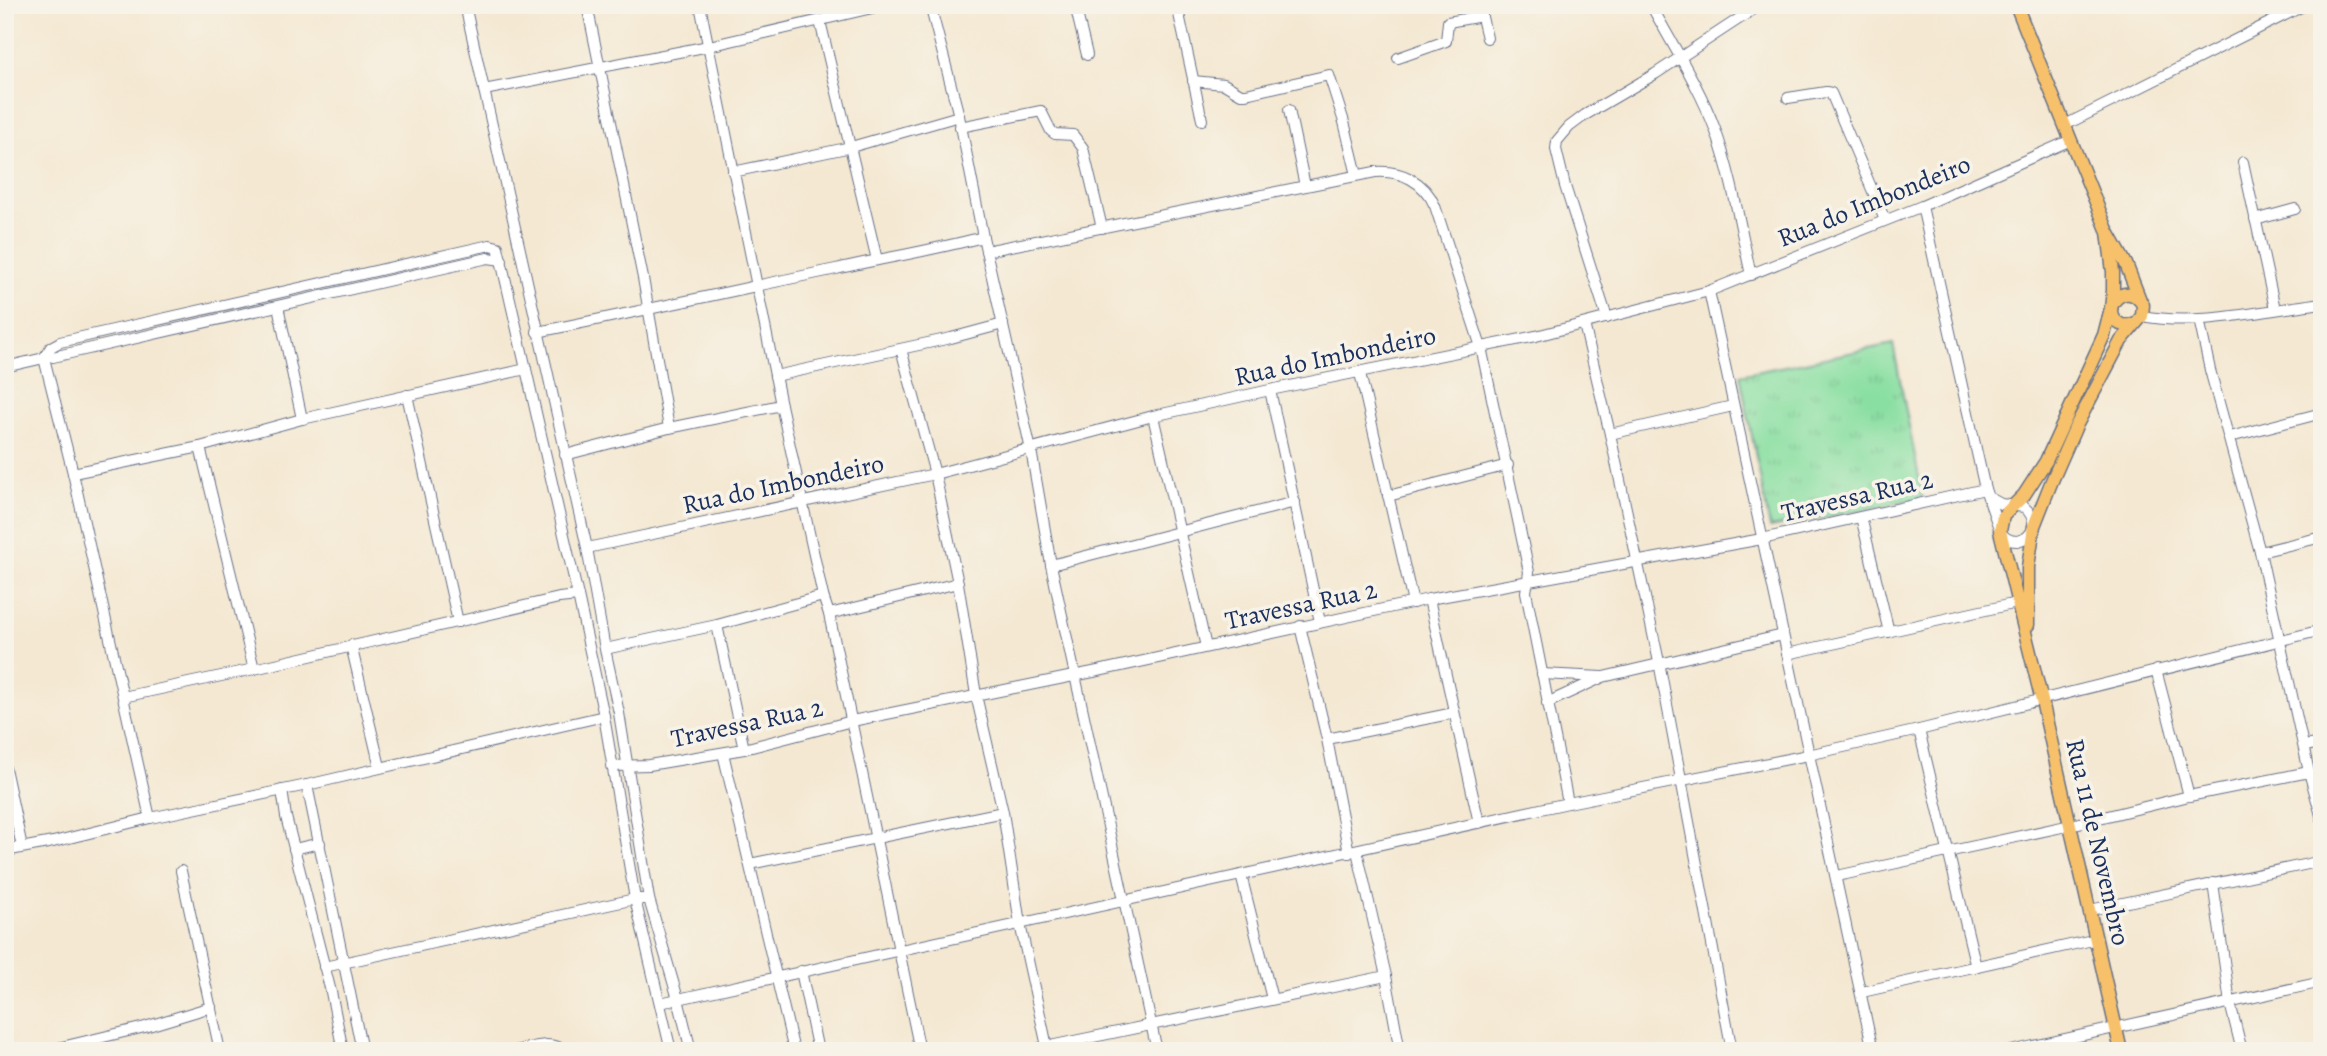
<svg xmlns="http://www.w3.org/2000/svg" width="2327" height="1056" viewBox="0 0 2327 1056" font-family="Alegreya,serif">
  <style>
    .park { fill: url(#park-tufts); stroke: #528780; stroke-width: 2 }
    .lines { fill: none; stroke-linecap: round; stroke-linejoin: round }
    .minor-casing { stroke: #677087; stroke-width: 12 }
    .major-casing { stroke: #677087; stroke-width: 15 }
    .minor { stroke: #fff; stroke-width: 10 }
    .major { stroke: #f6c16b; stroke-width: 12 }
    .labels { text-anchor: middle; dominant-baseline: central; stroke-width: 7; stroke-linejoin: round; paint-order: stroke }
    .street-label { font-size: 26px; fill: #1b2f5e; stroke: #f7f3e8 }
  </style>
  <defs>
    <pattern id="park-tufts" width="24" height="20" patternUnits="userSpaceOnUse" patternTransform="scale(1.75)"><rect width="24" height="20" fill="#89dfa2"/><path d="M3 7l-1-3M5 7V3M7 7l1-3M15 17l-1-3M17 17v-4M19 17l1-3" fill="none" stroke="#76c08e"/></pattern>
  </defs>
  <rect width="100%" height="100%" fill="#f7f3e8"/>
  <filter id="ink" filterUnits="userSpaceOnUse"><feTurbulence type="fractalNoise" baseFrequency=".0143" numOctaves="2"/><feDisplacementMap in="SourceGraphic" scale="14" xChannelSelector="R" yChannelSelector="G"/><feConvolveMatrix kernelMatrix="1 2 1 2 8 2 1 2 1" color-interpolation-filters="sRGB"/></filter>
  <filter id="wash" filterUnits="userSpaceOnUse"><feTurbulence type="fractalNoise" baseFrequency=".00686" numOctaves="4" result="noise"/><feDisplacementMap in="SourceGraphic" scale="28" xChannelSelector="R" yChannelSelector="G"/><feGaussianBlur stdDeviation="1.57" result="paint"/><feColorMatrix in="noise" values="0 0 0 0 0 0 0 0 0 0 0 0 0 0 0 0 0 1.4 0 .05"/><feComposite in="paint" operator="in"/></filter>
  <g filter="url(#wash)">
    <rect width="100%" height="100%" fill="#f4e8d2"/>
    <polygon class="park" points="1893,344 1923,498 1770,528 1740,375"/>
  </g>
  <g filter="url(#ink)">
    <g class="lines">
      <defs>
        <g id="minor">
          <polyline points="465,5 587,548 605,649 619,713 649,899 678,999 691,1051"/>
          <polyline points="587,5 643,278 669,428 781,405"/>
          <polyline points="700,5 781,405 823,596 829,614 920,1051"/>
          <polyline points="930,5 959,116 983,237 1031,450 1051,565 1157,1051"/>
          <polyline points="1075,5 1087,55"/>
          <polyline points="1177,5 1202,120"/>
          <polyline points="1479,5 1487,38"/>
          <path d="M 1651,5 C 1673,46 1699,86 1715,129 C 1732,176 1740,226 1751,275"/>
          <polyline points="820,21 877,260"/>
          <polyline points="1398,58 1446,41 1448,22 1482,16"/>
          <polyline points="1193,81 1224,84 1241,94 1246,94 1329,75 1344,122 1357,175"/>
          <polyline points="484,90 709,46 885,5"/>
          <polyline points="1788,98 1826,92 1831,93 1885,220"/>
          <polyline points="1289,110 1305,186"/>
          <polyline points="2065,125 2305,5"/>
          <polyline points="960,127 1041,111 1051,131 1055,134 1073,135 1083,148 1102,228"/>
          <polyline points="2243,162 2275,309"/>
          <polyline points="733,172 851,147 959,116"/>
          <path d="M 1922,206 L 1985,489 L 2000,531 C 2004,537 2008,541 2017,541 C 2036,537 2038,519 2024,507 L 2001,504 L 1988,497"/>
          <polyline points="2255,220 2295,209"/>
          <path d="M 986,251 L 1375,172 C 1401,170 1424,181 1435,206 L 1481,347 L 1529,572 L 1526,592 L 1568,803"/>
          <polyline points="1709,291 1873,1051"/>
          <polyline points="278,306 302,419"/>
          <path d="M 2142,316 C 2198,327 2266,310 2322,303"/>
          <polyline points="1607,318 1565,186 1556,149 1557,141 1569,127 1585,115 1655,74 1760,5"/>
          <polyline points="2199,319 2210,370 2260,552 2309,772 2322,819"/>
          <polyline points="1584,324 1610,434 1659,662 1732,1051"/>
          <path d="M 537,332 C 637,312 736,290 836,269 C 885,258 934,250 983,237"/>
          <polyline points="47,354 53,357 488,258 502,260"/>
          <polyline points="5,367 44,358"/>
          <polyline points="1360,373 1413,603"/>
          <polyline points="775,376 951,338 1003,324"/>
          <polyline points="1270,390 1320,622"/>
          <polyline points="407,395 458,622"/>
          <polyline points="1153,416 1206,647"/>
          <polyline points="1610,434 1733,406"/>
          <polyline points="2230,437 2322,413"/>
          <polyline points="200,447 254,669"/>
          <polyline points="565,455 669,428"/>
          <polyline points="73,473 200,447 302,419 526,369"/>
          <polyline points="1388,496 1508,465"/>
          <polyline points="1861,517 1889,632"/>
          <polyline points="587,548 935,474 1153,416 1270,390 1536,336 1709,291 1922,206 2071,140"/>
          <polyline points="2260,552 2322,537"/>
          <polyline points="1051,565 1295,502"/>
          <polyline points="958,583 976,695 1003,812 1020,924 1048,1051"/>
          <polyline points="1429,599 1479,823"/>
          <polyline points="829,614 958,583 935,474 901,349"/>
          <polyline points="717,625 744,749"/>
          <polyline points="1300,626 1327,739 1349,853"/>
          <polyline points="351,645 380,767"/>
          <polyline points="605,649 717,625 823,596"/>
          <polyline points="1787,654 2017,603"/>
          <polyline points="2156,670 2189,796"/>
          <polyline points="1542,674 1602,677"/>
          <polyline points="123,697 254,669 559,598 578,596"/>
          <polyline points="1547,703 1603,677 1783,635"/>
          <polyline points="1919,730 1976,967"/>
          <polyline points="1327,739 1454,713"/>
          <polyline points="2304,746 2322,743"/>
          <polyline points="723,753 794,1051"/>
          <polyline points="611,766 649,765 744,749 852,721 1098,671 1429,599 1762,539 1985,489"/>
          <polyline points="5,768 22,847"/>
          <polyline points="307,785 362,1051"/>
          <polyline points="282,790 286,817 331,992 343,1051"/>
          <polyline points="150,818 73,473 44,358 51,347 60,342 490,245 498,247 578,596 604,716 635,899 671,1051"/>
          <polyline points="294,849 320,843"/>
          <polyline points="5,851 53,842 150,818 307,785 604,716"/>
          <polyline points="1357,851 1386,976 1400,1051"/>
          <polyline points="750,864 1003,812"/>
          <polyline points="181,871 220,1051"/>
          <polyline points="1241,875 1272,999"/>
          <polyline points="1837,876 2071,825 2189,796 2309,772"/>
          <polyline points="2213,883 2230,1003 2242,1051"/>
          <polyline points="2090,910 2322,861"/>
          <polyline points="324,967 635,899 649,899"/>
          <polyline points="801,971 818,1051"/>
          <polyline points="1862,992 2097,939"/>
          <polyline points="660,1003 1568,803 1808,755 1919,730 2322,630"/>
          <polyline points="45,1051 145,1027 211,1007"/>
          <path d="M 516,1051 C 532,1047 551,1040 565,1051"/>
          <polyline points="1026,1051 1386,976"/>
          <polyline points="2011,1051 2322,982"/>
        </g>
        <g id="major">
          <polyline points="2016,5 2108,232 2126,264 2140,300"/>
          <polyline points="2108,232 2113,272 2113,291 2111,308 2104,335 2046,461 2024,495 2003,516 2000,531 2042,701 2121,1051"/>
          <path d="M 2028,625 L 2028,567 L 2034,526 L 2051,483 L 2076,426 L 2121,341 L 2142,316 L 2143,305 C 2126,276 2096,311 2120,324 C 2126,327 2131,325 2136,323"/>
        </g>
      </defs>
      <use href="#minor" class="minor-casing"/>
      <use href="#major" class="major-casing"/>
      <use href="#minor" class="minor"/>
      <use href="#major" class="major"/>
    </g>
  </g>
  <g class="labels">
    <g class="street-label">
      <text transform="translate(1874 201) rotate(-22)">Rua do Imbondeiro</text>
      <text transform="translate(1335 356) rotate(-12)">Rua do Imbondeiro</text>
      <text transform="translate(783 484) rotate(-12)">Rua do Imbondeiro</text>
      <text transform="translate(1857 496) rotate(-13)">Travessa Rua 2</text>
      <text transform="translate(1301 605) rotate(-12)">Travessa Rua 2</text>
      <text transform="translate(747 723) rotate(-12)">Travessa Rua 2</text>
      <text transform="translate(2098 842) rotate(77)">Rua 11 de Novembro</text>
    </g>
  </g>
  <rect width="2327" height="1056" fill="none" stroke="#f7f3e8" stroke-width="28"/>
</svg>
